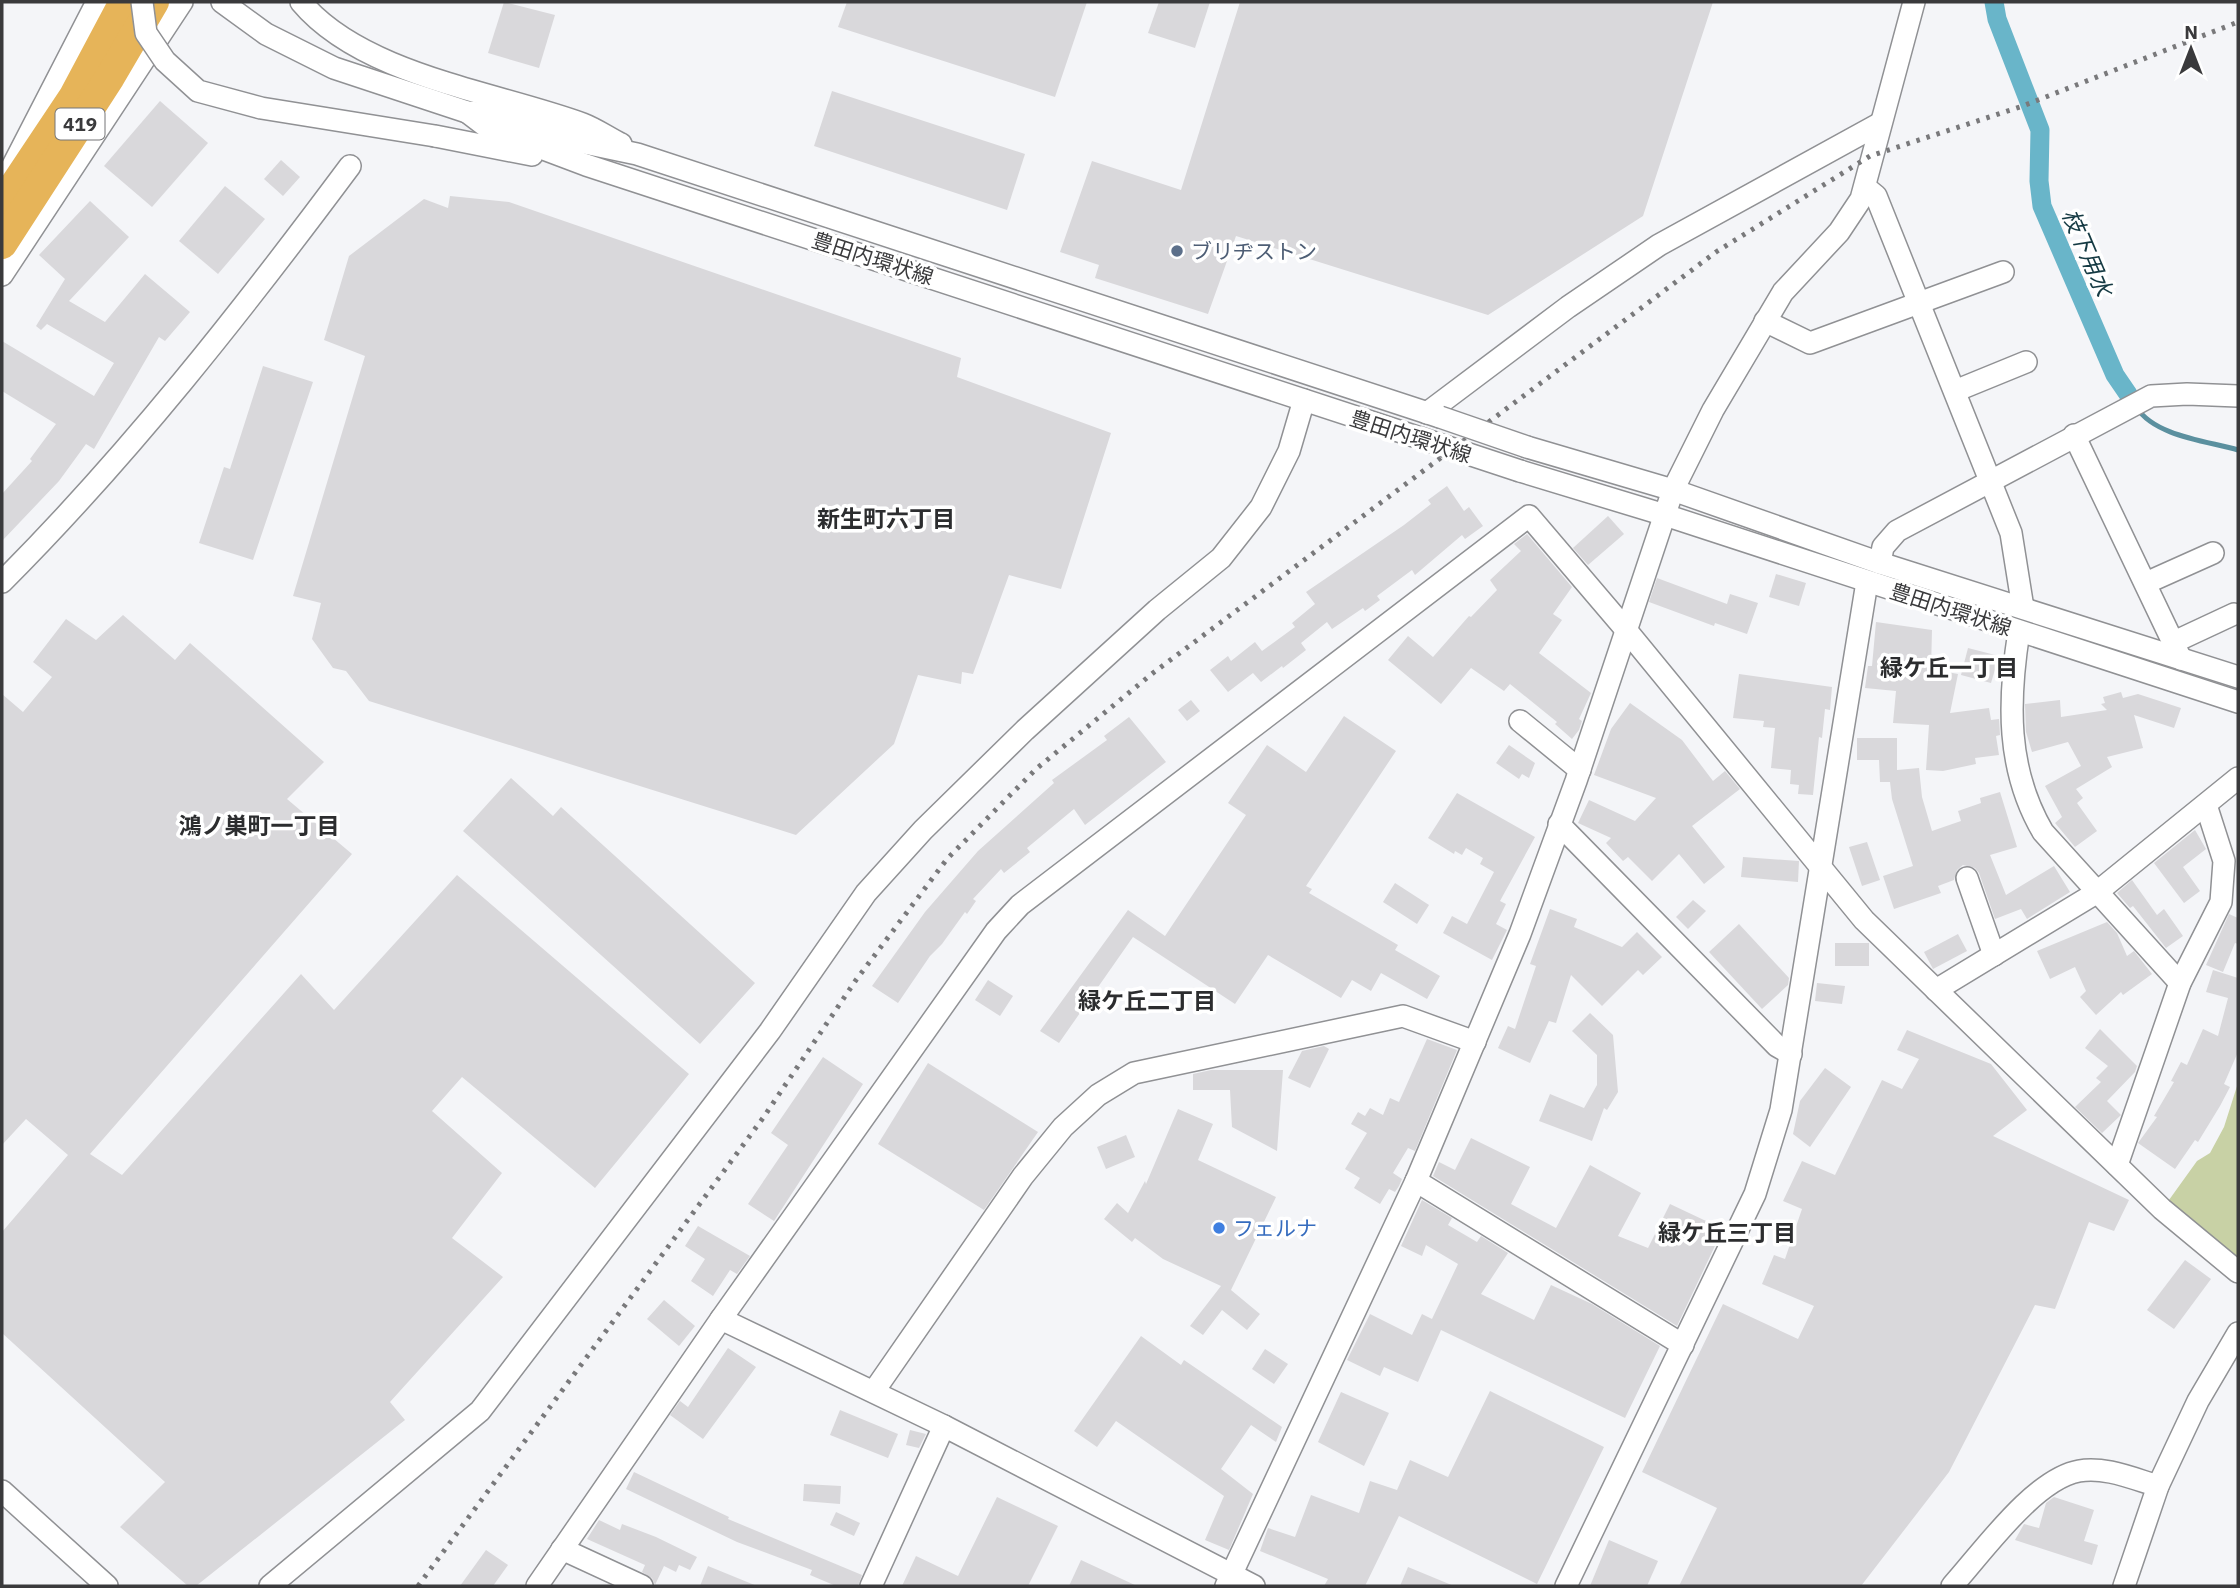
<svg xmlns="http://www.w3.org/2000/svg" width="2240" height="1588" viewBox="0 0 2240 1588" font-family="'IBM Plex Sans','Noto Sans JP',sans-serif">
  <style>
    .green { fill: #c8d1a5 }
    .lines { fill: none; stroke-linecap: round; stroke-linejoin: round }
    .stream { stroke: #5b909f; stroke-width: 5 }
    .canal { stroke: #69b5c9; stroke-width: 19 }
    .building { fill: #d9d8db }
    .minor-casing { stroke: #909194; stroke-width: 24 }
    .highway-casing { stroke: #aa894f; stroke-width: 33 }
    .minor { stroke: #fff; stroke-width: 21 }
    .highway { stroke: #e6b459; stroke-width: 30 }
    .rail { stroke: #79797b; stroke-width: 5; stroke-dasharray: 3.5 7; stroke-linecap: butt }
    .minor-bridge-casing { stroke: #909194; stroke-width: 24; stroke-linecap: butt }
    .minor-bridge { stroke: #fff; stroke-width: 21 }
    .service-dot { fill: #5c6f8a; stroke: #fff; stroke-width: 2.5 }
    .shop-dot { fill: #3f7fe0; stroke: #fff; stroke-width: 2.5 }
    .labels { text-anchor: middle; dominant-baseline: central; stroke-width: 7; stroke-linejoin: round; paint-order: stroke }
    .shield { fill: #fff; stroke: #757576; stroke-width: 2 }
    .shield-label { font-size: 19px; font-weight: bold; fill: #3a3a3c }
    .service-label { font-size: 21px; fill: #4e5e75; stroke: #fff; text-anchor: start }
    .street-label { font-size: 21px; fill: #3a3a3c; stroke: #fff }
    .shop-label { font-size: 21px; fill: #366cbe; stroke: #fff; text-anchor: start }
    .water-label { font-size: 23px; font-style: italic; fill: #153a43; stroke: #fff }
    .neighbourhood-label { font-size: 23px; font-weight: bold; fill: #2c2d2f; stroke: #fff }
  </style>
  <rect width="100%" height="100%" fill="#f4f5f8"/>
  <polygon class="green" points="2238,1083 2238,1259 2169,1200 2197,1161 2210,1153 2224,1127"/>
  <g class="lines">
    <path class="stream" d="M 2137,408 C 2155,436 2207,441 2238,450"/>
    <polyline class="canal" points="1994,2 1997,19 2040,130 2039,181 2042,206 2115,375 2128,394"/>
  </g>
  <g class="building">
    <polygon points="504,2 555,15 539,68 488,53"/>
    <polygon points="847,2 1087,2 1055,97 838,27"/>
    <polygon points="1159,2 1210,2 1195,48 1148,33"/>
    <polygon points="1240,2 1713,2 1643,216 1488,315 1236,236 1208,314 1095,278 1099,265 1060,252 1092,161 1181,190"/>
    <polygon points="832,91 1025,154 1007,210 814,146"/>
    <polygon points="160,101 208,143 152,207 104,166"/>
    <polygon points="281,160 300,177 283,196 264,179"/>
    <polygon points="225,186 265,219 218,274 179,241"/>
    <polygon points="450,196 509,202 961,358 957,377 1111,433 1061,589 1009,575 973,674 962,672 961,684 918,675 894,744 796,835 369,701 346,671 333,668 312,639 321,603 293,596 365,356 324,340 349,256 424,199 448,208"/>
    <polygon points="90,201 129,237 69,301 105,322 145,274 190,312 165,341 159,337 94,449 86,444 59,481 2,541 2,494 32,461 30,459 56,424 2,391 2,341 94,396 114,363 47,324 41,330 36,326 65,279 39,255"/>
    <polygon points="263,366 313,382 253,560 199,543 224,467 230,469"/>
    <polygon points="1447,486 1464,511 1469,507 1483,526 1465,539 1462,535 1415,575 1412,570 1377,596 1380,600 1365,611 1363,608 1332,629 1327,622 1301,643 1306,650 1283,668 1282,666 1261,682 1253,673 1228,692 1210,670 1228,656 1231,661 1255,642 1262,651 1295,627 1292,623 1315,604 1306,592 1404,525 1431,504 1428,500"/>
    <polygon points="1608,516 1624,534 1588,565 1573,548"/>
    <polygon points="1527,534 1572,587 1553,614 1562,620 1539,653 1591,693 1579,719 1582,721 1579,730 1572,739 1555,724 1557,722 1510,684 1504,691 1471,668 1441,704 1388,660 1408,636 1433,657 1469,616 1471,617 1497,590 1490,580 1521,551 1514,544"/>
    <polygon points="1776,574 1806,583 1799,606 1769,597"/>
    <polygon points="1657,578 1727,604 1730,594 1758,603 1747,634 1715,623 1714,626 1649,602"/>
    <polygon points="123,615 175,660 190,643 324,762 287,799 352,854 90,1154 122,1175 301,974 334,1010 457,875 689,1074 595,1188 462,1077 432,1111 502,1173 452,1238 503,1277 390,1402 405,1420 196,1586 188,1586 120,1527 165,1482 2,1333 2,1232 68,1155 26,1119 2,1145 2,694 23,712 52,677 33,662 66,619 96,640"/>
    <polygon points="1876,622 1932,630 1931,669 1958,674 1950,713 1989,708 1991,720 1999,719 2000,735 1996,736 1999,755 1975,758 1976,764 1943,771 1926,770 1929,725 1893,723 1896,691 1865,688 1868,666 1872,666"/>
    <polygon points="1968,648 1999,656 1991,683 1961,675"/>
    <polygon points="1739,674 1832,687 1830,710 1825,709 1822,738 1819,737 1813,795 1798,794 1799,785 1790,784 1791,770 1771,768 1775,728 1763,727 1764,721 1733,718"/>
    <polygon points="2121,692 2123,698 2138,694 2181,708 2174,728 2134,715 2143,748 2107,757 2112,767 2076,789 2083,798 2077,803 2097,831 2075,847 2055,823 2062,817 2045,786 2081,766 2068,742 2032,752 2026,732 2025,704 2060,700 2061,717 2107,710 2101,704 2105,703 2103,697"/>
    <polygon points="1191,700 1200,711 1187,721 1178,710"/>
    <polygon points="1630,703 1682,740 1713,781 1725,771 1740,789 1692,826 1725,867 1704,884 1679,854 1652,881 1628,857 1623,861 1606,843 1611,838 1578,823 1589,800 1635,821 1656,798 1594,775 1611,729"/>
    <polygon points="1344,716 1396,751 1306,886 1312,889 1309,893 1398,945 1395,950 1440,976 1427,999 1381,973 1371,991 1352,980 1341,998 1268,955 1235,1004 1133,937 1059,1043 1040,1031 1128,910 1165,936 1246,815 1228,803 1267,745 1306,772"/>
    <polygon points="1129,717 1166,762 1085,825 1074,809 1027,848 1030,852 1004,873 1001,869 973,899 976,901 967,914 965,912 942,944 930,956 898,1003 872,986 925,912 978,851 1054,783 1052,780 1107,740 1104,736"/>
    <polygon points="1857,738 1897,738 1897,770 1919,768 1922,797 1932,831 1961,821 1958,811 1981,803 1980,798 2000,792 2017,847 1990,855 2006,895 2054,866 2070,892 2027,919 2021,909 1995,919 1979,873 1975,868 1963,865 1957,870 1954,880 1938,886 1941,893 1894,909 1883,876 1913,866 1892,799 1890,782 1880,782 1879,760 1857,760"/>
    <polygon points="1509,745 1535,763 1529,778 1522,774 1519,779 1496,763"/>
    <polygon points="511,778 553,816 561,807 755,983 700,1044 463,831"/>
    <polygon points="1457,793 1535,837 1500,901 1506,904 1496,924 1507,930 1492,960 1443,933 1452,916 1467,924 1494,872 1480,864 1483,858 1466,848 1462,855 1455,851 1454,854 1428,838"/>
    <polygon points="2195,830 2206,849 2183,867 2200,891 2184,903 2154,863"/>
    <polygon points="1867,842 1880,880 1862,886 1849,847"/>
    <polygon points="1743,857 1799,861 1798,882 1741,877"/>
    <polygon points="2132,880 2157,915 2164,909 2183,936 2166,948 2133,906 2130,908 2117,893"/>
    <polygon points="1395,883 1429,905 1417,924 1383,902"/>
    <polygon points="1693,900 1706,911 1688,929 1676,917"/>
    <polygon points="1550,909 1577,919 1574,927 1622,947 1637,932 1662,957 1643,975 1638,970 1602,1006 1571,975 1556,1023 1549,1021 1530,1063 1498,1048 1508,1026 1515,1029 1536,966 1530,964"/>
    <polygon points="2229,914 2238,918 2238,944 2235,943 2223,972 2206,965"/>
    <polygon points="2107,922 2117,933 2127,956 2134,951 2152,974 2123,995 2121,992 2096,1015 2080,997 2086,991 2075,967 2050,979 2037,951"/>
    <polygon points="1739,924 1789,978 1788,985 1762,1009 1709,952"/>
    <polygon points="1958,934 1967,951 1933,969 1924,952"/>
    <rect x="1835" y="943" width="34" height="23"/>
    <polygon points="2213,970 2238,978 2238,1052 2224,1084 2230,1087 2220,1106 2198,1142 2195,1140 2175,1169 2138,1143 2157,1117 2154,1116 2174,1082 2171,1081 2181,1062 2187,1065 2203,1029 2218,1036 2228,998 2206,992"/>
    <polygon points="988,980 1013,996 1000,1016 975,1000"/>
    <polygon points="1817,983 1845,986 1842,1004 1815,1001"/>
    <polygon points="1590,1013 1613,1035 1618,1092 1607,1110 1604,1108 1592,1141 1539,1121 1550,1094 1584,1108 1597,1085 1597,1055 1572,1031"/>
    <polygon points="2100,1029 2137,1066 2135,1072 2107,1101 2121,1115 2102,1133 2075,1107 2101,1082 2096,1078 2108,1066 2085,1048"/>
    <polygon points="1907,1030 1991,1064 2027,1110 1993,1136 2129,1200 2114,1231 2089,1222 2055,1309 2035,1305 1949,1472 1861,1586 1679,1586 1717,1508 1642,1472 1723,1304 1798,1339 1814,1306 1762,1284 1774,1255 1785,1259 1802,1209 1783,1201 1802,1161 1835,1175 1882,1080 1902,1089 1919,1059 1897,1050"/>
    <polygon points="1427,1039 1457,1050 1415,1151 1408,1148 1393,1173 1402,1179 1399,1186 1395,1192 1389,1189 1380,1204 1354,1188 1360,1178 1345,1169 1367,1133 1351,1124 1358,1112 1365,1116 1370,1108 1383,1115 1390,1098 1399,1102"/>
    <polygon points="1324,1046 1329,1049 1310,1088 1288,1078 1302,1051"/>
    <polygon points="823,1057 863,1084 774,1221 748,1204 788,1145 771,1133"/>
    <polygon points="928,1063 1038,1132 984,1210 878,1144"/>
    <polygon points="1825,1068 1851,1087 1810,1147 1793,1134 1800,1101"/>
    <polygon points="1211,1070 1283,1070 1277,1151 1232,1127 1230,1090 1193,1090 1193,1074"/>
    <polygon points="1178,1109 1213,1124 1198,1160 1276,1197 1231,1290 1260,1314 1247,1330 1222,1310 1203,1335 1190,1326 1221,1286 1163,1259 1135,1238 1132,1242 1104,1219 1117,1203 1128,1213 1145,1181 1146,1184"/>
    <polygon points="1126,1135 1135,1157 1106,1169 1097,1147"/>
    <polygon points="1471,1138 1530,1167 1511,1204 1556,1228 1590,1165 1641,1193 1618,1236 1648,1248 1670,1204 1723,1229 1677,1326 1433,1176 1439,1162 1455,1170"/>
    <polygon points="1422,1200 1452,1218 1448,1225 1477,1242 1481,1236 1508,1253 1481,1294 1534,1320 1551,1285 1592,1304 1660,1346 1625,1418 1441,1330 1418,1382 1384,1367 1380,1376 1347,1360 1370,1314 1412,1335 1422,1314 1432,1319 1458,1264 1426,1245 1422,1256 1401,1246"/>
    <polygon points="698,1226 750,1256 737,1274 730,1270 713,1296 691,1281 705,1259 685,1246"/>
    <polygon points="2185,1260 2211,1279 2174,1329 2147,1310"/>
    <polygon points="664,1300 695,1326 679,1346 647,1319"/>
    <polygon points="1141,1336 1181,1365 1184,1360 1282,1427 1276,1442 1251,1425 1221,1469 1253,1494 1229,1550 1205,1540 1224,1496 1116,1421 1097,1447 1074,1431"/>
    <polygon points="728,1348 756,1367 703,1439 670,1415 680,1401 688,1407"/>
    <polygon points="1265,1349 1288,1364 1274,1384 1252,1369"/>
    <polygon points="1490,1391 1604,1447 1537,1584 1399,1516 1365,1586 1324,1586 1328,1579 1260,1551 1268,1528 1295,1537 1311,1495 1359,1513 1370,1481 1397,1490 1410,1460 1448,1477"/>
    <polygon points="1341,1392 1389,1413 1364,1466 1318,1442"/>
    <polygon points="840,1410 898,1434 888,1458 830,1435"/>
    <polygon points="910,1430 926,1434 919,1448 906,1445"/>
    <polygon points="634,1472 729,1517 728,1519 862,1575 858,1586 836,1586 810,1575 812,1570 737,1542 626,1489"/>
    <polygon points="804,1484 841,1486 840,1504 803,1501"/>
    <polygon points="997,1497 1058,1526 1028,1586 902,1586 916,1556 958,1576"/>
    <polygon points="2054,1497 2094,1510 2084,1541 2098,1545 2092,1565 2015,1540 2024,1524 2039,1528 2046,1503"/>
    <polygon points="836,1512 860,1523 854,1536 830,1525"/>
    <polygon points="599,1520 620,1530 622,1524 656,1537 697,1557 690,1570 679,1565 676,1572 664,1566 655,1585 652,1578 642,1572 645,1565 587,1539"/>
    <polygon points="1609,1540 1658,1561 1647,1586 1590,1586"/>
    <polygon points="486,1550 508,1565 493,1586 460,1586"/>
    <polygon points="1081,1560 1137,1586 1069,1586"/>
    <polygon points="708,1566 757,1586 700,1586"/>
    <polygon points="1408,1567 1454,1586 1400,1586"/>
  </g>
  <g class="lines">
    <defs>
      <g id="minor">
        <polyline points="222,2 266,34 334,68 467,112 494,114 580,142 637,154 1440,417"/>
        <path d="M 301,2 C 362,75 496,92 583,124 C 596,129 609,138 621,144"/>
        <polyline points="467,112 488,128 586,165 1420,438"/>
        <polyline points="435,136 532,155"/>
        <polyline points="11,169 97,2"/>
        <polyline points="1865,187 1876,196 2011,533 2023,608"/>
        <polyline points="2,275 182,2"/>
        <polyline points="1765,321 1810,343 2003,272"/>
        <polyline points="1955,391 2026,362"/>
        <polyline points="1427,413 1568,307 1659,245 1879,124"/>
        <polyline points="2074,435 2181,659"/>
        <polyline points="1527,447 1673,490 1880,563 2238,677"/>
        <polyline points="1520,471 1665,515 2238,702"/>
        <polyline points="1880,563 1883,547 1897,531 2151,396 2187,394 2238,396"/>
        <path d="M 2,582 C 129,455 242,311 350,166"/>
        <polyline points="2146,583 2213,553"/>
        <path d="M 2019,631 C 2008,701 2006,769 2043,832 L 2180,983"/>
        <polyline points="2174,642 2234,614"/>
        <polyline points="1520,721 1580,770"/>
        <polyline points="1559,824 1777,1046 1791,1054"/>
        <polyline points="1967,878 1994,955"/>
        <polyline points="1936,990 2096,893 2238,778"/>
        <polyline points="2117,1165 2180,983 2221,902 2224,861 2206,805"/>
        <polyline points="1416,1181 1683,1345"/>
        <polyline points="721,1319 944,1426 1254,1586"/>
        <polyline points="874,1391 1023,1176 1063,1127 1098,1095 1134,1073 1403,1016 1475,1042"/>
        <polyline points="2,1491 107,1586"/>
        <polyline points="562,1549 642,1586"/>
        <polyline points="270,1586 480,1411 770,1031 866,893 923,830 1025,730 1157,610 1221,558 1261,507 1289,451 1304,400"/>
        <polyline points="537,1586 721,1319 996,931 1020,905 1529,516 1627,631 1864,920 2162,1209 2238,1272"/>
        <polyline points="871,1586 944,1426"/>
        <polyline points="1226,1586 1416,1181 1520,934 1576,781 1673,490 1713,410 1783,292 1839,232 1861,199 1914,2"/>
        <polyline points="1566,1586 1755,1194 1781,1110 1867,582"/>
        <path d="M 1952,1586 C 1982,1553 2034,1479 2079,1471 C 2104,1466 2134,1479 2158,1486"/>
        <polyline points="2124,1586 2158,1486 2198,1401 2238,1333"/>
      </g>
      <g id="highway">
        <polyline points="2,204 74,96 124,2"/>
        <polyline points="2,244 110,77 154,2"/>
      </g>
    </defs>
    <use href="#minor" class="minor-casing"/>
    <use href="#highway" class="highway-casing"/>
    <use href="#minor" class="minor"/>
    <use href="#highway" class="highway"/>
    <polyline class="rail" points="418,1586 763,1118 856,980 947,859 1036,769 1153,673 1716,252 1870,156 2020,107 2238,22"/>
    <defs>
      <g id="minor-bridge">
        <polyline points="142,2 146,33 165,61 198,91 261,108 435,136"/>
        <polyline points="1440,417 1527,447"/>
        <polyline points="1420,438 1520,471"/>
      </g>
    </defs>
    <use href="#minor-bridge" class="minor-bridge-casing"/>
    <use href="#minor-bridge" class="minor-bridge"/>
  </g>
  <circle class="service-dot" cx="1177" cy="251" r="7"/>
  <circle class="shop-dot" cx="1219" cy="1228" r="7"/>
  <g class="labels">
    <rect class="shield" x="55.5" y="108.5" width="49" height="31" rx="5"/>
    <g class="shield-label">
      <text x="80" y="124">419</text>
    </g>
    <g class="service-label">
      <text x="1191" y="251">ブリヂストン</text>
    </g>
    <g class="street-label">
      <text transform="translate(873 258) rotate(18)">豊田内環状線</text>
      <text transform="translate(1411 436) rotate(18)">豊田内環状線</text>
      <text transform="translate(1951 609) rotate(18)">豊田内環状線</text>
    </g>
    <g class="shop-label">
      <text x="1233" y="1228">フェルナ</text>
    </g>
    <g class="water-label">
      <text transform="translate(2088 252) rotate(67)">枝下用水</text>
    </g>
    <g class="neighbourhood-label">
      <text x="886" y="518">新生町六丁目</text>
      <text x="1949" y="667">緑ケ丘一丁目</text>
      <text x="259" y="825">鴻ノ巣町一丁目</text>
      <text x="1147" y="1000">緑ケ丘二丁目</text>
      <text x="1727" y="1232">緑ケ丘三丁目</text>
    </g>
  </g>
  <rect width="2240" height="1588" fill="none" stroke="#3a3a3c" stroke-width="7"/>
  <g transform="translate(2191 49)" stroke="#ffffff" stroke-width="5" paint-order="stroke">
  <path d="M0-5L12 26L0 18L-12 26Z" fill="#3a3a3c"/>
  <text y="-10" font-size="19" font-weight="bold" text-anchor="middle" fill="#3a3a3c">N</text>
  </g>
</svg>
